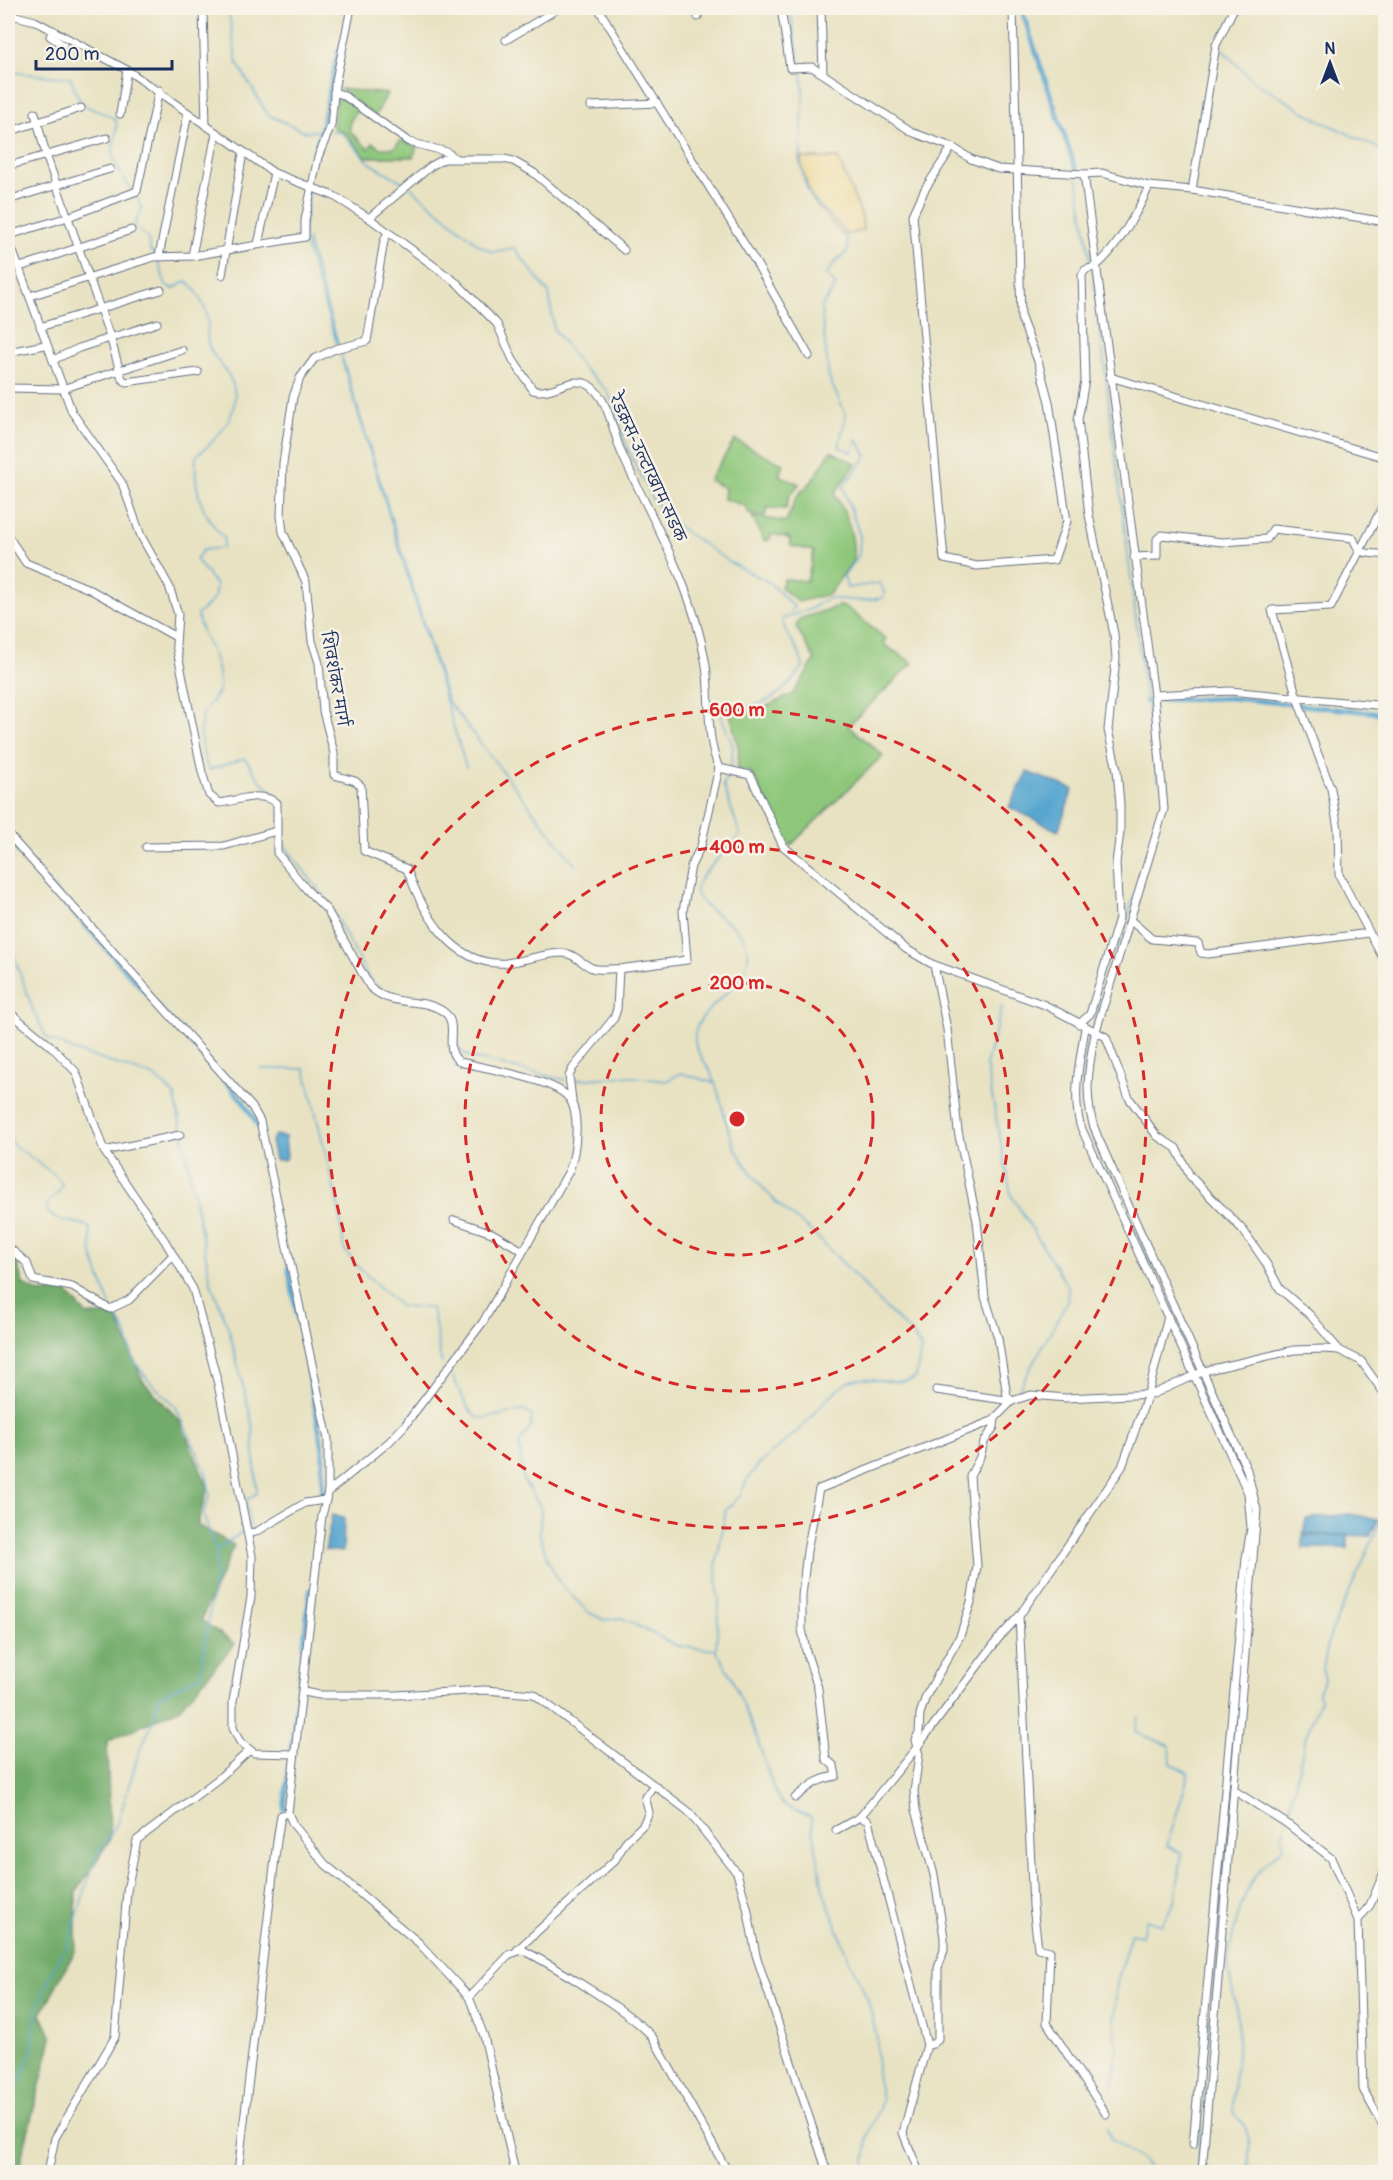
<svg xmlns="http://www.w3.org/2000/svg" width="1393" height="2180" viewBox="0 0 1393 2180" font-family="Pangolin,'Playpen Sans Deva',sans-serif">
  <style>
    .green { fill: #8ec77a; stroke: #547b6c; stroke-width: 1.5 }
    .forest { fill: #72ac6a; stroke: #466e64; stroke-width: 1.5 }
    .sand { fill: #eeda9e; stroke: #84847e; stroke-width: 1.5 }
    .water { fill: #56a6d0; stroke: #386a97; stroke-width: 1.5 }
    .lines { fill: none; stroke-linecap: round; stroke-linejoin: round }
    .stream { stroke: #56a6d0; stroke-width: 1.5 }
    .canal { stroke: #56a6d0; stroke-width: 4.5 }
    .minor-casing { stroke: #636e81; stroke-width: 9 }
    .minor { stroke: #fff; stroke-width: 7 }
    .ring { fill: none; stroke: #d62828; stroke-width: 3; stroke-dasharray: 10 8 }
    .labels { text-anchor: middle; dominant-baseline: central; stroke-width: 5; stroke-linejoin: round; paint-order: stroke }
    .street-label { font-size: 15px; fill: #1b2f5e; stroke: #f7f3e8 }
    .centre { fill: #d62828; stroke: #f7f3e8; stroke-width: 3 }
    .ring-label { font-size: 18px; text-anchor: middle; font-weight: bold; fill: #d62828; stroke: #f7f3e8; stroke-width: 5; stroke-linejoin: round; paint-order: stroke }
  </style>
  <rect width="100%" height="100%" fill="#f7f3e8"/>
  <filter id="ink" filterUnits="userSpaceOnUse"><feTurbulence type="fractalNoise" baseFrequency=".0167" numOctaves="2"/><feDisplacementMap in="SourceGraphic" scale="12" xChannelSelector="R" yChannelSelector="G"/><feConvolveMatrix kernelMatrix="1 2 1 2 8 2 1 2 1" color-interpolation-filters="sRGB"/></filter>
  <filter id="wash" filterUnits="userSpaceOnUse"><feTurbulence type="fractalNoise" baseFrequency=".008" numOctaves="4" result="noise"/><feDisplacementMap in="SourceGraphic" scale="24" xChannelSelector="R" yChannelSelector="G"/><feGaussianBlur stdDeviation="1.35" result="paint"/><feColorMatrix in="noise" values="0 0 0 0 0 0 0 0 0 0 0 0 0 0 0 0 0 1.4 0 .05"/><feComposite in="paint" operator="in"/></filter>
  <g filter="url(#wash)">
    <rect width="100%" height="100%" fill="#e8e2c2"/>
    <g class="green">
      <polygon points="340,89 387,94 375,116"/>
      <polygon points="337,94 358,108 350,122 350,131 368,149 373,143 380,148 394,148 401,140 417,147 413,157 366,157 345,133 333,128"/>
      <polygon points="735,440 783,464 779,475 799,484 789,496 786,509 767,508 765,516 749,513 745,506 724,499 725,488 709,480"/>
      <path d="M 831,451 L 856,464 L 834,494 C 847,513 855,537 853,561 L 829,594 L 798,602 L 781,587 L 784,579 L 807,581 L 814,551 L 791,546 L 789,538 L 772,534 L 769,540 L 764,541 L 752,516 L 786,522 L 797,496 L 812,481 Z"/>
      <polygon points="838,606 846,607 886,639 883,644 913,663 848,726 883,755 790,846 780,833 754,777 749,771 737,770 739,750 730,714 757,711 793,694 815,660 796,627 799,619"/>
    </g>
    <polygon class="forest" points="8,1254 16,1260 23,1284 39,1293 65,1290 87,1315 116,1315 143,1381 180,1421 208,1487 197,1525 234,1545 201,1620 235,1644 179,1709 107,1741 110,1839 76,1893 76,1949 41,2014 52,2038 19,2167 14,2172 8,2172"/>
    <polygon class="sand" points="799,158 838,158 862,217 863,231 842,235 811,198"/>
    <g class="water">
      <polygon points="1027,772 1073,789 1058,831 1009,807"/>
      <polygon points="275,1135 285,1137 287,1157 284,1160 275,1160 271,1141"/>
      <polygon points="1349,1514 1379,1519 1370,1536 1303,1534 1306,1519"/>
      <polygon points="332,1515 344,1518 343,1552 325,1550"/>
      <polygon points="1348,1535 1348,1548 1303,1548 1303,1536"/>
    </g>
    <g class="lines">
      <g class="stream">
        <polyline points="228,8 237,63 268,115 306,132 326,130"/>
        <polyline points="790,8 800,66"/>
        <polyline points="1221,48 1253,81 1315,118 1386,152"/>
        <path d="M 8,72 L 71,78 C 73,84 75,92 78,97 C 85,111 105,111 116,120 C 118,132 114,139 113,150 C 112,165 125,179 132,190"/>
        <polyline points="331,131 342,133 370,163 406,184"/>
        <polyline points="1077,177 1091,264"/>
        <polyline points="410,187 479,245 492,252 514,248 549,293 554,329 581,366 608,391 628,450 654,502 680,528 731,563 769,582 794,607 791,612"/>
        <polyline points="135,194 142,209 134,225 148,239 150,250 156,255"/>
        <polyline points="307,239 339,346"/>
        <polyline points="304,240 337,344"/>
        <path d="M 157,259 L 166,285 L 173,289 L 186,281 C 195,285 204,305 207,315 C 209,323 206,334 208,343 C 211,357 224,365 230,378 C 246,409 219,438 196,456 C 193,490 202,515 224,538 L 223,548 L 203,550 L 196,559 L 216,585 L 214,599 L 197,615 C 203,642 220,656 219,686 C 219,697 206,705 203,714 C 197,732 202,753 209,770 L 245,758 L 259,779 L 283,802 L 283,844 L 328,902 L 372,984 L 397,995 L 427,1001"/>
        <polyline points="1093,271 1146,701 1158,781"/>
        <polyline points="340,351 447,700 576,866"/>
        <polyline points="342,360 466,767"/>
        <path d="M 731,767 L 733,746 L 721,716 L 723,711 C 734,707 745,708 756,705 C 775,700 792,683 803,667 C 800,645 785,638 782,619 L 811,609 L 828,598 L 862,601 L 883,598 L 885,594 L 880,583 L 847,588 L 844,576 L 859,555 L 860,536 L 843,487 L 867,456 L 857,440 L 852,452 L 839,447 L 846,415 L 829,378 L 821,308 L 836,285 L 826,274 L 837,260 L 848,251 C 847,246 847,238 845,233 C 841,223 815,206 808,191 C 792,154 809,109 801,70"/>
        <path d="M 729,774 L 723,784 L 740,834 C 730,850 697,874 696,890 C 695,912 751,921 748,958 C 745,989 697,1008 695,1035 C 693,1051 706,1061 712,1075 C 722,1097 724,1123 734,1145 C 743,1164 762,1188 777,1203 C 789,1216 806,1225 818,1238 C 851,1270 880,1304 913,1335 L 921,1348 L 916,1377 C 895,1390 865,1370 845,1384 C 826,1397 820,1407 806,1423 C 789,1441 763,1456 749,1477 C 738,1494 746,1494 726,1509 L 716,1566 L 719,1603 L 716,1650 L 731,1676 L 757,1738 L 774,1790 L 783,1805 L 811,1817 L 823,1890 L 847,1955 L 868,2000 L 877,2038 L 877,2074 L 882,2100 L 867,2138 L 865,2164 L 869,2172"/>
        <polyline points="8,939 33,1010 47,1038 75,1051 155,1077 175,1096 211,1283 229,1330 252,1422 257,1493 246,1500 250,1529"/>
        <polyline points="1002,1007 986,1065 1011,1195 1068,1287 1067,1302 1015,1396"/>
        <polyline points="1093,1026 1135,893"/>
        <polyline points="455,1028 459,1050 472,1058 565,1080"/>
        <path d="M 1091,1033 C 1082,1062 1081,1096 1088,1125 L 1198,1370"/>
        <path d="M 261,1069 L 305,1069 L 339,1209 L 344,1249 L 355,1264 L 401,1307 L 431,1308 C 438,1326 436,1345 442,1363"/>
        <polyline points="573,1080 625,1076 666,1081 681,1073 714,1083"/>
        <path d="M 8,1118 L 11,1143 L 58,1177 L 62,1185 L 58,1193 L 48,1202 L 47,1211 C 58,1226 75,1218 90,1228 L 92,1255 L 110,1305"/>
        <path d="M 453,1377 C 479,1432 470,1419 525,1410 L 532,1416 L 531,1427 L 519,1443 L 523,1479 L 541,1508 L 540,1535 L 548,1561 L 562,1586 L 588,1612 L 604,1620 L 622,1618 L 677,1646 L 716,1650"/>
        <polyline points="1201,1377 1215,1408"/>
        <polyline points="217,1549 243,1532"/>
        <polyline points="1287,1819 1306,1736 1320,1700 1318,1693 1324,1681 1323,1668 1330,1635 1386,1510"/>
        <polyline points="1219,1923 1224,1845 1244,1629"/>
        <polyline points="1113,2088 1117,2046 1114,2019 1117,1982 1131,1933 1142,1935 1146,1920 1161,1925 1175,1901 1182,1853 1167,1846 1189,1773 1171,1764 1170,1746 1135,1732 1139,1717"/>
        <polyline points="17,2089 31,2054 38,2005 50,1976 69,1942 95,1858 118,1822 139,1752 151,1726 159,1697 200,1675 215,1577 216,1550 203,1514 210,1495 206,1472 176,1407 149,1381 132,1358 127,1334 112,1309"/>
        <polyline points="1107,2128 1111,2139 1142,2160 1152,2172"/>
        <polyline points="1197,2172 1217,1948"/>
        <path d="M 1248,2172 C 1249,2158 1252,2141 1245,2127 C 1241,2120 1233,2117 1233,2109 C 1232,2081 1239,2054 1238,2026 C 1238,2005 1230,1988 1229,1968 C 1228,1945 1243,1890 1258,1872 C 1266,1862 1276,1856 1284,1846 L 1282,1836 L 1285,1828"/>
      </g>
      <g class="canal">
        <polyline points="1021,8 1076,170"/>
        <polyline points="315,157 338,51"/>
        <polyline points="302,235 307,190"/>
        <polyline points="1146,701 1230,698 1386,714"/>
        <polyline points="8,840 243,1101 260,1129"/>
        <polyline points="288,1267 323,1450 322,1501"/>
        <polyline points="284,1809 310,1590"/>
      </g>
    </g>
  </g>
  <g filter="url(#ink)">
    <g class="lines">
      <defs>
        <g id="minor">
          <polyline points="203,8 206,126"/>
          <polyline points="598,8 755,261 809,356"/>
          <polyline points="781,8 790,68 812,67 914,133 952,147 971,159 998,169 1084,174 1102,173 1149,186 1192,190 1386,222"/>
          <polyline points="821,8 823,73"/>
          <path d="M 8,14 L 35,21 L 127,70 L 274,173 L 334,196 L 369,218 L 457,283 L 497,324 L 513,360 L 533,390 C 551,396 572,374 589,385 C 609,398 613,434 622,454 C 653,523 692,583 705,660 C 712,695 704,734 719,768 L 750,775 L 783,846 L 906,949 L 932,964 L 1045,1005 L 1106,1037 L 1129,1098 L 1144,1118 L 1157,1136 L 1176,1148 L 1190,1176 L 1243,1230 L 1266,1263 L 1280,1289 L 1311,1316 L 1339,1350"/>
          <polyline points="698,17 699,8"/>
          <polyline points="53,30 50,36 63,45"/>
          <polyline points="506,40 559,8"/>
          <polyline points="334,92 343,95 409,142 447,152 455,158"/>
          <polyline points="591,106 657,103"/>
          <polyline points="35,113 46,155 111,340 122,379 126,382 198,372"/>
          <polyline points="120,114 127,70"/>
          <polyline points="8,132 81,108"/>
          <polyline points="952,147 925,189 913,215 944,559 977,566 1054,560 1067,521 1049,402 1038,361 1021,318 1013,8"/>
          <polyline points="8,166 107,138"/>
          <path d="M 1084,174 L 1154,695 L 1164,809 L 1095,1034 C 1088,1068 1083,1102 1097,1135 L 1247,1470 L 1257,1510 L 1202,2172"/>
          <polyline points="1192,190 1216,45 1234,8"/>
          <polyline points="8,200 110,169"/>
          <polyline points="369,218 431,166 444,159 504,159 513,161 534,173 624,250"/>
          <path d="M 388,232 L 384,241 L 367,341 L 335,349 L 314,359 L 300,378 L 293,397 L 283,463 L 281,516 L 283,532 L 306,582 L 312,641 L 319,663 L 323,711 L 334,753 L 334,775 L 355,781 L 361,786 L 364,851 L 407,869 C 422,911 452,967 506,963 C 526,961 543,953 564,953 C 575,954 582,964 592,968 C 600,971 611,968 619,969"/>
          <polyline points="8,233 16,233 68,217 137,191 159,90"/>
          <path d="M 8,238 L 72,412 L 122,483 L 141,536 L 169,586 L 178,614 L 176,645 L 202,772 L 209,795 L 219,803 C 239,801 259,790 277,803 L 277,853 L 307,890 L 327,910 L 370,987 C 393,1009 423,996 444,1012 C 461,1025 441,1049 460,1062 C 485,1068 549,1079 566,1095 C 582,1109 576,1153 569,1171 L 483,1322 L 405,1425 L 389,1442 L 328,1492"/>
          <polyline points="258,244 274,173"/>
          <polyline points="159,256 188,113"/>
          <polyline points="192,256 216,133"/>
          <polyline points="20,267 131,230"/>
          <polyline points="222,275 243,153"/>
          <polyline points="30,296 154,257 192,256 305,237 305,220 318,157 331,126 335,85 351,8"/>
          <polyline points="40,327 161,290"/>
          <polyline points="8,352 45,345"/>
          <polyline points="53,360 79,348 157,323"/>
          <polyline points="1110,377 1386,458"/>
          <polyline points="8,388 62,389 182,350"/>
          <polyline points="1386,500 1331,607 1272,610 1297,698 1331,789 1338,829 1339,875 1386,964"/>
          <polyline points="8,536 26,563 89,589 176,637"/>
          <path d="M 1134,557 L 1157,556 L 1157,539 L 1162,535 L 1222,542 L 1267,539 L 1273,529 L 1353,538 C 1360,557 1366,552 1386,555"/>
          <polyline points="1154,695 1230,691 1386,706"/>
          <polyline points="8,834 252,1107 260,1121 328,1439 328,1492 322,1516 288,1813 293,1824 325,1864 419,1943 469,1997 484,2036 515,2172"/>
          <polyline points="146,847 224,846 276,831"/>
          <polyline points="1130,920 1152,939 1198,943 1201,953 1208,954 1369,933"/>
          <polyline points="934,965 947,1029 958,1131 977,1221 985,1297 998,1338 1007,1396 1012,1401 1031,1395 1066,1398 1153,1394 1204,1371 1294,1350 1323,1349 1339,1350 1361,1361 1386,1396"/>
          <polyline points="8,1011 52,1047 76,1072 104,1151 165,1241 193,1289 218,1384 252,1556 251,1597 233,1701 233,1728 240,1742 254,1753 295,1754"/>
          <path d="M 1079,1024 L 1090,1014 L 1119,918 L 1116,863 L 1120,832 L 1120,804 L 1117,770 L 1108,730 L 1116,659 L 1114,634 L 1089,515 L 1078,420 L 1085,380 L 1082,275 L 1085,270 C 1089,268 1094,268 1097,265 C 1116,250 1140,208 1149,186"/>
          <path d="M 1085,1028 C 1080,1061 1072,1091 1080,1125 L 1248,1493 L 1251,1528 L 1246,1558 L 1193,2144"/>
          <polyline points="572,1100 569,1076 573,1068 614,1018 617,1009 619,969 687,960 683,911 691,866 701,846 719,768"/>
          <polyline points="104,1151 180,1135"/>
          <polyline points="454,1220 492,1233 523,1251"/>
          <polyline points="8,1247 27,1263 33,1280 72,1287 110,1309 129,1300 173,1255"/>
          <polyline points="936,1390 1012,1401"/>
          <polyline points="248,1533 256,1532 305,1503 325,1500"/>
          <polyline points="1019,1616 1033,1906 1038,1948 1050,1951 1047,2023 1106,2114"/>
          <polyline points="304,1692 319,1695 396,1695 485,1690 534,1694 688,1811 737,1873 747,1907 756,1955 827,2172"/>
          <polyline points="1235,1791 1286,1823 1331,1858 1358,1920 1363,2089 1386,2131"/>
          <path d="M 795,1798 C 809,1786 817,1779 836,1776 L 834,1766 L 826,1759 L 818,1688 L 806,1651 L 802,1629 L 802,1596 L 807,1551 L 819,1489 L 992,1421 L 1012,1401"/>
          <polyline points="860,1817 868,1821 927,2045 903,2133 919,2172"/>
          <polyline points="836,1830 860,1817 918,1746 998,1639 1019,1616 1122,1467 1148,1394 1168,1317"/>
          <polyline points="1358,1920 1370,1905 1386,1868"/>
          <polyline points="517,1950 615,1860 627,1840 643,1825 649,1812 645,1797 654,1785"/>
          <path d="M 469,1997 L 510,1954 L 523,1950 C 552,1965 636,2015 653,2038 L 728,2172"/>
          <polyline points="927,2045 933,2044 938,2039 938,1968 944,1950 944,1937 934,1875 916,1810 914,1791 919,1755 915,1740 919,1733 920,1714 926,1696 960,1636 971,1602 977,1566 970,1476 980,1457 984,1442 994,1427 995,1419"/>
          <polyline points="48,2172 55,2138 115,2037 127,1891 137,1840 218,1779 250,1750"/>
          <polyline points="238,2172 277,1841 281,1815 288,1813"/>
        </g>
      </defs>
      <use href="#minor" class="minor-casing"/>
      <use href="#minor" class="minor"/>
    </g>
  </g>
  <g class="ring">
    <circle cx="737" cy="1119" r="136"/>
    <circle cx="737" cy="1119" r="272"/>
    <circle cx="737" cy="1119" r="409"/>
  </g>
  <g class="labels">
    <g class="street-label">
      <text transform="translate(647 468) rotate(65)">रेडक्रस-उल्टाखाम सडक</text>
      <text transform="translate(334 679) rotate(80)">शिवशंकर मार्ग</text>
    </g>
  </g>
  <circle cx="737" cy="1119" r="9" class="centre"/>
  <g class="ring-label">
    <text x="737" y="716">600 m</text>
    <text x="737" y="853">400 m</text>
    <text x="737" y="989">200 m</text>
  </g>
  <rect width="1393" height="2180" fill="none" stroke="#f7f3e8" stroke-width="30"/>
  <g transform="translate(1330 63)" stroke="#f7f3e8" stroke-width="4.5" paint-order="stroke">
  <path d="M0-4.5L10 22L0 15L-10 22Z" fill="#1b2f5e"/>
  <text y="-9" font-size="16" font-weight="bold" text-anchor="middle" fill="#1b2f5e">N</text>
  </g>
  <path d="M36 60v9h136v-9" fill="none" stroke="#1b2f5e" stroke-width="3"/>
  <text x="45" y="60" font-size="18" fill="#1b2f5e" stroke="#f7f3e8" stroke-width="4.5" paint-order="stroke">200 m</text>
</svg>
